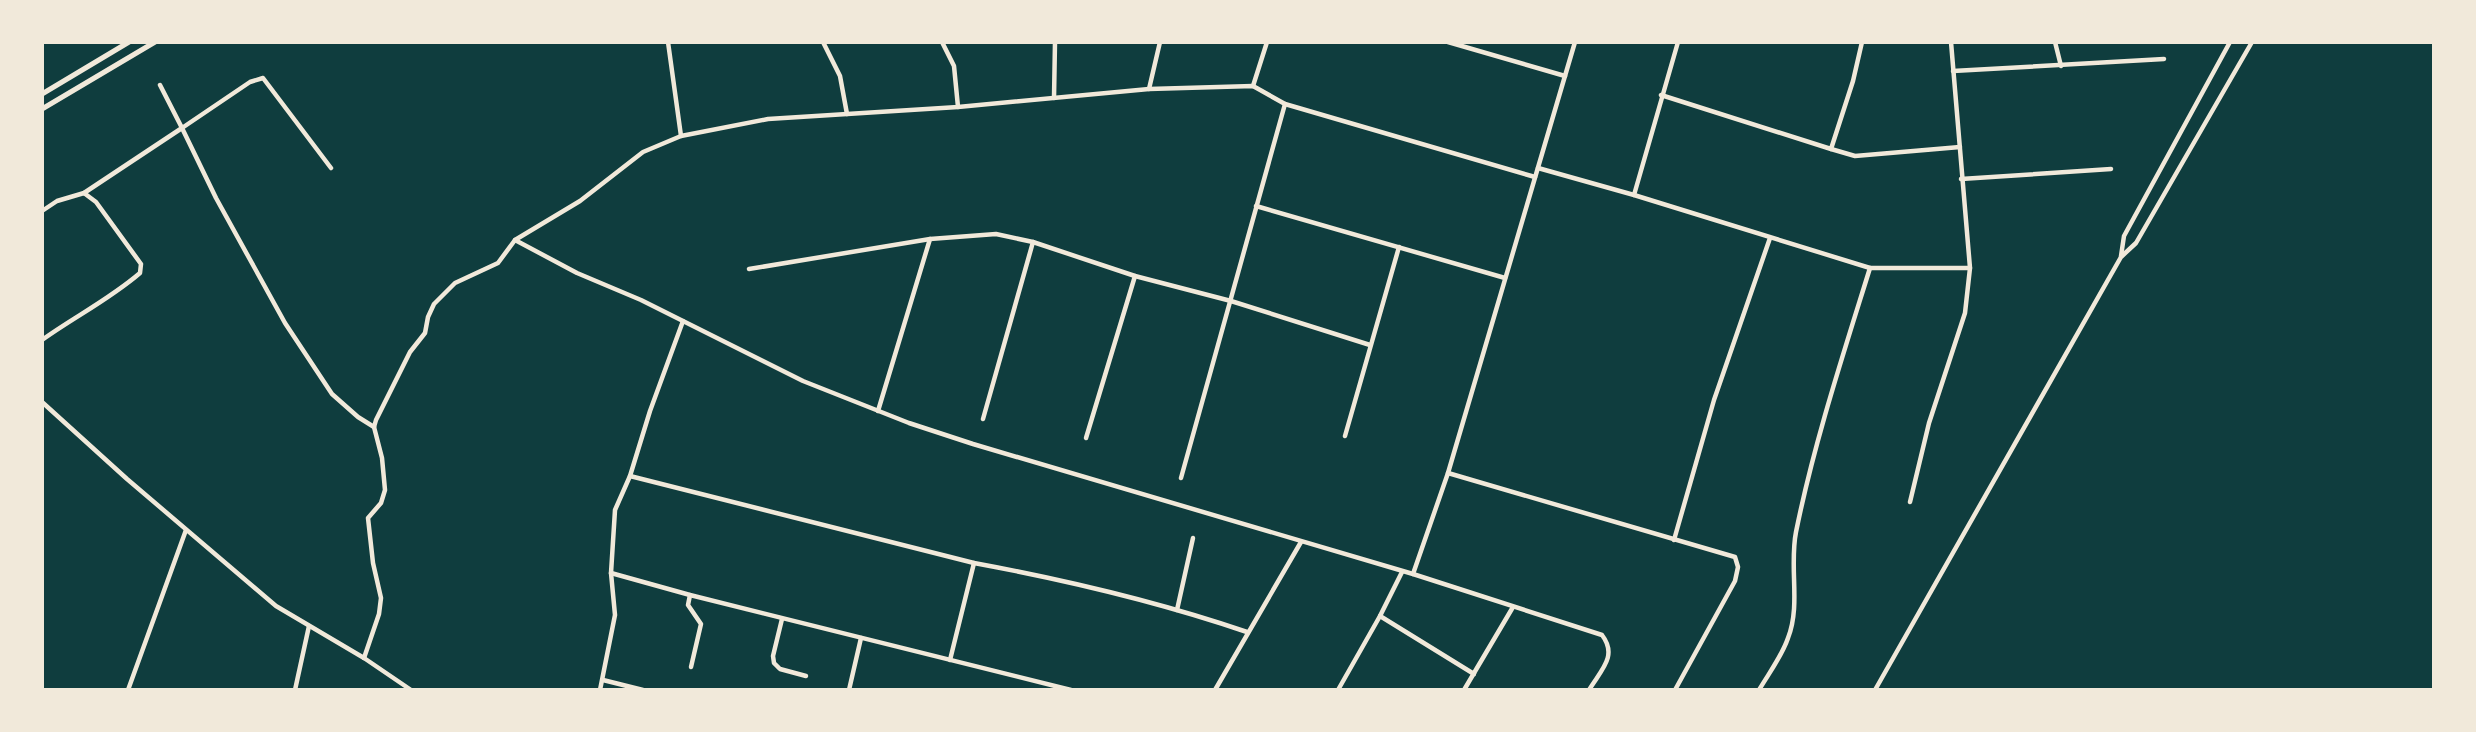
<svg xmlns="http://www.w3.org/2000/svg" width="2476" height="732" viewBox="0 0 2476 732" font-family="'Asap Condensed',sans-serif">
  <style>
    .lines { fill: none; stroke-linecap: round; stroke-linejoin: round }
    .minor { stroke: #f1e9da; stroke-width: 4.5 }
    .tertiary { stroke: #f1e9da; stroke-width: 5 }
  </style>
  <rect width="100%" height="100%" fill="#0f3d3e"/>
  <g class="lines">
    <g class="minor">
      <polyline points="668,42 681,136"/>
      <polyline points="823,42 840,76 847,114"/>
      <polyline points="942,42 954,66 958,107"/>
      <polyline points="1448,42 1565,76"/>
      <polyline points="2055,42 2061,66"/>
      <polyline points="1953,71 2164,59"/>
      <polyline points="160,85 182,128 250,82 263,78 331,168"/>
      <polyline points="1253,86 1267,42"/>
      <polyline points="1149,89 1160,42"/>
      <polyline points="1661,95 1831,149 1853,81 1862,42"/>
      <polyline points="1054,98 1055,42"/>
      <polyline points="1831,149 1855,156 1960,147"/>
      <polyline points="1538,168 1634,195 1870,268 1970,268"/>
      <polyline points="1961,179 2111,169"/>
      <polyline points="84,193 182,128 216,198 285,323 332,394 358,417 374,427"/>
      <polyline points="1634,195 1678,42"/>
      <polyline points="1256,206 1505,278"/>
      <path d="M 42,211 L 57,201 L 84,193 L 96,202 L 141,264 L 140,273 C 110,299 74,317 42,340"/>
      <path d="M 515,240 L 577,273 L 641,300 L 803,381 L 909,423 L 973,444 L 1413,574 L 1602,635 C 1618,656 1601,670 1589,690"/>
      <polyline points="2121,256 2124,236 2230,42"/>
      <polyline points="749,269 930,239 996,234 1033,242 1135,276 1231,301 1370,345"/>
      <polyline points="42,402 127,479 276,606 364,658 411,690"/>
      <polyline points="878,411 930,239"/>
      <polyline points="983,419 1033,242"/>
      <polyline points="1345,436 1399,247"/>
      <polyline points="1086,438 1135,276"/>
      <polyline points="1448,473 1735,557 1738,567 1735,581 1675,690"/>
      <path d="M 630,476 L 974,563 C 1066,580 1159,602 1247,632"/>
      <polyline points="1181,478 1285,104"/>
      <polyline points="1910,502 1929,423 1965,313 1970,268 1951,42"/>
      <polyline points="1674,540 1714,400 1770,238"/>
      <polyline points="611,573 690,595 1071,690"/>
      <polyline points="1413,574 1448,473 1575,42"/>
      <polyline points="690,595 688,605 701,624 691,667"/>
      <polyline points="1177,610 1193,538"/>
      <polyline points="1380,616 1474,674"/>
      <polyline points="782,619 773,656 774,663 780,669 806,676"/>
      <polyline points="364,658 379,614 381,598 373,563 368,518 381,503 385,490 382,458 374,427 376,420 410,352 425,333 428,317 434,304 455,283 498,263 515,240 580,201 643,152 681,136 768,119 958,107 1149,89 1253,86 1285,104 1535,177"/>
      <polyline points="950,660 974,563"/>
      <polyline points="603,680 643,690"/>
      <polyline points="128,690 186,530"/>
      <polyline points="295,690 309,626"/>
      <polyline points="600,690 615,615 611,573 615,510 630,476 650,411 683,321"/>
      <polyline points="849,690 861,638"/>
      <polyline points="1215,690 1301,542"/>
      <polyline points="1338,690 1380,616 1402,572"/>
      <polyline points="1464,690 1513,607"/>
      <path d="M 1759,690 C 1769,673 1782,656 1788,638 C 1801,605 1789,567 1796,532 C 1814,443 1843,355 1870,268"/>
      <polyline points="1875,690 2121,257 2136,243 2252,42"/>
    </g>
    <g class="tertiary">
      <polyline points="42,94 129,42"/>
      <polyline points="42,109 155,42"/>
    </g>
  </g>
  <rect width="2476" height="732" fill="none" stroke="#f1e9da" stroke-width="88"/>
</svg>
